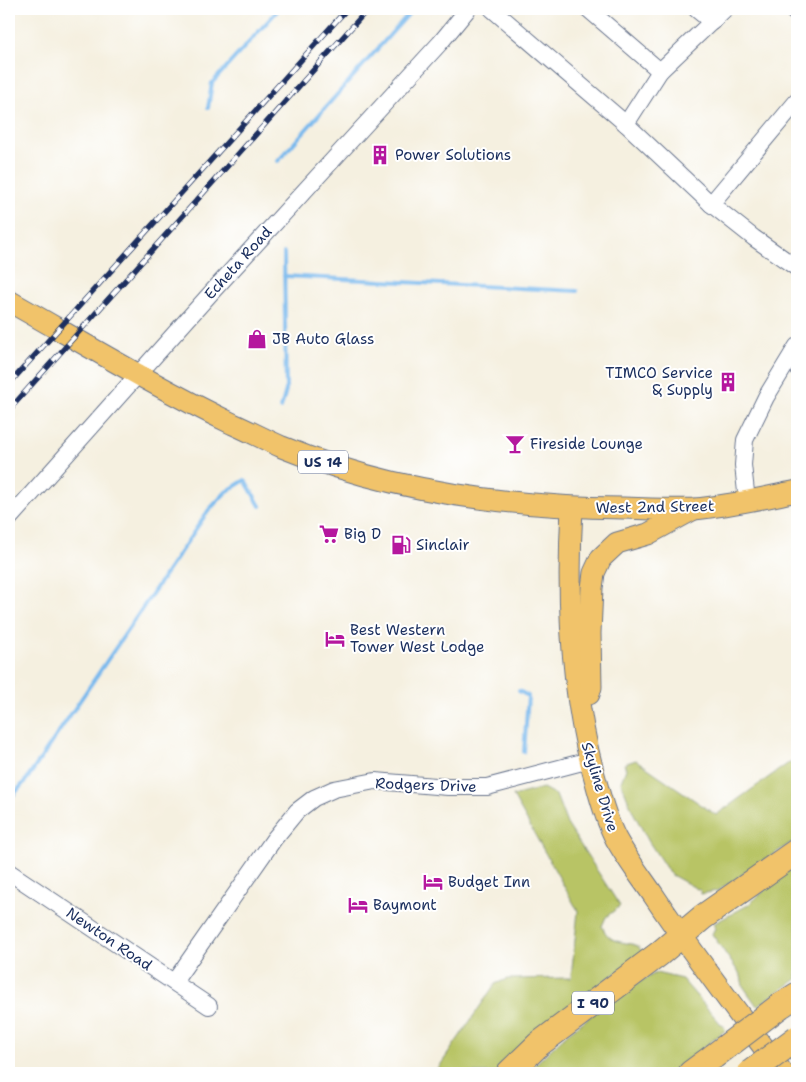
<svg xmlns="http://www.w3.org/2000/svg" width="806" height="1082" viewBox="0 0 806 1082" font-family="'Shantell Sans',sans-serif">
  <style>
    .green { fill: #b8c465; stroke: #6a7a62 }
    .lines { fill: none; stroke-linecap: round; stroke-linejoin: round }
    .stream { stroke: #79b9ed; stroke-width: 4 }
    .minor-casing { stroke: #67738c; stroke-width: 18 }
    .major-casing { stroke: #67738c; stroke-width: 23 }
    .highway-casing { stroke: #67738c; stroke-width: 27 }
    .minor { stroke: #fff; stroke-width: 16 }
    .major { stroke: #f1c36a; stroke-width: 21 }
    .highway { stroke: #f1c36a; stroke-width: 25 }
    .rail-casing { stroke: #1b2f5e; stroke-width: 5.5 }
    .rail { stroke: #fff; stroke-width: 4; stroke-dasharray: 11; stroke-linecap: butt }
    .highway-bridge-casing { stroke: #67738c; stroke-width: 27; stroke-linecap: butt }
    .highway-bridge { stroke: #f1c36a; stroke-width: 25 }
    .labels { text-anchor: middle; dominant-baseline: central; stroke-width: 4; stroke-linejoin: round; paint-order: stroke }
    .shield { fill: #fff; stroke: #5f6d8e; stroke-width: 1 }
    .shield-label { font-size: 14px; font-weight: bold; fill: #1b2f5e }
    .poi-label { font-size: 15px; fill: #1b2f5e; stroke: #fff; text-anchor: start }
    .street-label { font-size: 15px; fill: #1b2f5e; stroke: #fff }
  </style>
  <rect width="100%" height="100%" fill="#fff"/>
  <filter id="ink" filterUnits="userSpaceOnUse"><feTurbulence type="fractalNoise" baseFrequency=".02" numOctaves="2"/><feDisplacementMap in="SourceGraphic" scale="10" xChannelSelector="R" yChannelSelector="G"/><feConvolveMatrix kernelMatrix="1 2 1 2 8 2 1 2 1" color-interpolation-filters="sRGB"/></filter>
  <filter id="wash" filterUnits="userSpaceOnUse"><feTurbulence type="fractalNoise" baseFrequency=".0096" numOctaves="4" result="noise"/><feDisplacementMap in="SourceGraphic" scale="20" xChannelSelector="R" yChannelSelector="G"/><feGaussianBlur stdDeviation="1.12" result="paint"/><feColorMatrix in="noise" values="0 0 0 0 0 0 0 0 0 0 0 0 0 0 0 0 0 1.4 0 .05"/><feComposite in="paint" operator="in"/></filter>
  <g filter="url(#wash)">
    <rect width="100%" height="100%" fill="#f5f0e0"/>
    <g class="green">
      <polygon points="797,759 797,839 717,891 701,894 701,891 670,874 649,842 633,812 621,782 626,769 624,764 636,760 716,815 790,762"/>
      <path d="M 543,788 L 556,795 L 567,824 L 620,906 L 606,917 L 602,926 C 612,952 637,935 643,954 L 570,1005 L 500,1073 L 435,1073 L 495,984 L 507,979 L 571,978 L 578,911 L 513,796 Z"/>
      <polygon points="797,862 797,979 757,1006 743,986 741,976 712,934 715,928 713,924 748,905"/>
      <polygon points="656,973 682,979 726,1030 670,1073 526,1073 566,1035 624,990"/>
    </g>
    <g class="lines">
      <g class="stream">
        <polyline points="208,108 212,83 279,9"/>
        <polyline points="278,161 413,9"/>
        <polyline points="284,276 577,291"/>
        <polyline points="281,408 286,390 284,253"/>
        <polyline points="519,691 528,696 524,752"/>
        <polyline points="9,800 27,779 208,511 226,492 245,480 260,506"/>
      </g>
    </g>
  </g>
  <g filter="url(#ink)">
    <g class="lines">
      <defs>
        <g id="minor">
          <polyline points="492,9 626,124 711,204 754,238 797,268"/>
          <polyline points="588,9 660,71"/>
          <polyline points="696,9 712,22"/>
          <polyline points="791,9 797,14"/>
          <polyline points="626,124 660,71 725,9"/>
          <polyline points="711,204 797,101"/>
          <polyline points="747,501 743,465 745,440 766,397 797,346"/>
          <polyline points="9,519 210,294 440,43 468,9"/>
          <polyline points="9,872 209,1006"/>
          <polyline points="174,982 274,839 297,811 314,798 334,789 375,781 448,787 487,787 590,760"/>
        </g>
        <g id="major">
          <path d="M 9,301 C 83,343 156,387 233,424 C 249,431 266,440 282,447 C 389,491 508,507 623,508 C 646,509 670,510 694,509 C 729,506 763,498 797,491"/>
          <path d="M 572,508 C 567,597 571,696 596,782 C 601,801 607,822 616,839 C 627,859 641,877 654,896 C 694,956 739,1014 783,1073"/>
          <polyline points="589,694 591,687 590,633 592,588 594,573 601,558 617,543 648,534 692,510"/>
        </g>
        <g id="highway">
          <polyline points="780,1006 797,995"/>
          <polyline points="509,1073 539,1044 659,954 703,917 797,851"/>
          <polyline points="691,1073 714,1056"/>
        </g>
      </defs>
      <use href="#minor" class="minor-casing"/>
      <use href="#major" class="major-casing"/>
      <use href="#highway" class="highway-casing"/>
      <use href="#minor" class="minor"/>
      <use href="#major" class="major"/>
      <use href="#highway" class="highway"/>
      <defs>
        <g id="rail">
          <polyline points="9,384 347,9"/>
          <polyline points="9,410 368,9"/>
        </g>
      </defs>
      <use href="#rail" class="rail-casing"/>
      <use href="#rail" class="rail"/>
      <defs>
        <g id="highway-bridge">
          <polyline points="714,1056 780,1006"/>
          <polyline points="750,1073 797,1038"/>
        </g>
      </defs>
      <use href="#highway-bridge" class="highway-bridge-casing"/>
      <use href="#highway-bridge" class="highway-bridge"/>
    </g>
  </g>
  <defs>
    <symbol id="building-bare" viewBox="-9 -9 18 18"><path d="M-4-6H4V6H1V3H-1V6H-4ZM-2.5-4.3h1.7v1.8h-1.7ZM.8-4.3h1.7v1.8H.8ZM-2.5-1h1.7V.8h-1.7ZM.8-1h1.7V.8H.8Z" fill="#b5179e" stroke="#fff" stroke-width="2.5" paint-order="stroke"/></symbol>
    <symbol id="shop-bare" viewBox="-9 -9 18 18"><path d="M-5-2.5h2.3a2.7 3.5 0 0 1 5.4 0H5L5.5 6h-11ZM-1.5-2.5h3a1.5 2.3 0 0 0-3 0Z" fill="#b5179e" stroke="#fff" stroke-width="2.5" paint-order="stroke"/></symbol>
    <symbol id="bar-bare" viewBox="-9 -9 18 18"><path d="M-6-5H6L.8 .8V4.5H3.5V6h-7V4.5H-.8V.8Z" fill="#b5179e" stroke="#fff" stroke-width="2.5" paint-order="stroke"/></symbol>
    <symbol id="supermarket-bare" viewBox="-9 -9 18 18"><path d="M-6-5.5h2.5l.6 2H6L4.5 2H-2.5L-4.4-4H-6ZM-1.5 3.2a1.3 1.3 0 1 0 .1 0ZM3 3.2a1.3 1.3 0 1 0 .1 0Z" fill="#b5179e" stroke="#fff" stroke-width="2.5" paint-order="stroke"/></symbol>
    <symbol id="fuel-bare" viewBox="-9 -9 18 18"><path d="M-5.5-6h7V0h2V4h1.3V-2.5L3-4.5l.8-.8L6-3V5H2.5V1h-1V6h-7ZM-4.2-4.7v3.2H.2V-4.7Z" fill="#b5179e" stroke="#fff" stroke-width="2.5" paint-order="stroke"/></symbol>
    <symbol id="hotel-bare" viewBox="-9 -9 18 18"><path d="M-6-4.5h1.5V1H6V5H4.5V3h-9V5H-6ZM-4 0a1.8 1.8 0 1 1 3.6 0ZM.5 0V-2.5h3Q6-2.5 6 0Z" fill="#b5179e" stroke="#fff" stroke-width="2.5" paint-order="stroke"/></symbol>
  </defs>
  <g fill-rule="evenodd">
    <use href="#building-bare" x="366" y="141" width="28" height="28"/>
    <use href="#shop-bare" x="243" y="325" width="28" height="28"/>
    <use href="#building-bare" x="714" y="368" width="28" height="28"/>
    <use href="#bar-bare" x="501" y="430" width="28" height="28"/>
    <use href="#supermarket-bare" x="315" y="520" width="28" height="28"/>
    <use href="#fuel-bare" x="387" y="531" width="28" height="28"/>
    <use href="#hotel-bare" x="321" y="625" width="28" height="28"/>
    <use href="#hotel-bare" x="419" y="868" width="28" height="28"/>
    <use href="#hotel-bare" x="344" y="891" width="28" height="28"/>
  </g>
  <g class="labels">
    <g class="shield">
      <rect x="298" y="450.5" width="50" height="23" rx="4"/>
      <rect x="572" y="991.5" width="42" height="23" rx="4"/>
    </g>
    <g class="shield-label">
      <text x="323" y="462">US 14</text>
      <text x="593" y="1003">I 90</text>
    </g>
    <g class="poi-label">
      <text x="395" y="155">Power Solutions</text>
      <text x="272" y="339">JB Auto Glass</text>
      <text x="713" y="373" text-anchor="end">TIMCO Service<tspan x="713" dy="17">&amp; Supply</tspan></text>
      <text x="530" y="444">Fireside Lounge</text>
      <text x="344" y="534">Big D</text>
      <text x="416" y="545">Sinclair</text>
      <text x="350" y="630">Best Western<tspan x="350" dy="17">Tower West Lodge</tspan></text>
      <text x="448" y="882">Budget Inn</text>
      <text x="373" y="905">Baymont</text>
    </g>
    <g class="street-label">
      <text transform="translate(238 263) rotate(-48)">Echeta Road</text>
      <text transform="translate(655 507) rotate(-1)">West 2nd Street</text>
      <text transform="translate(426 785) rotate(2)">Rodgers Drive</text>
      <text transform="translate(600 787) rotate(73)">Skyline Drive</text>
      <text transform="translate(109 939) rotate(34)">Newton Road</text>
    </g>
  </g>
  <rect width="806" height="1082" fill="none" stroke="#fff" stroke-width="30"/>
</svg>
